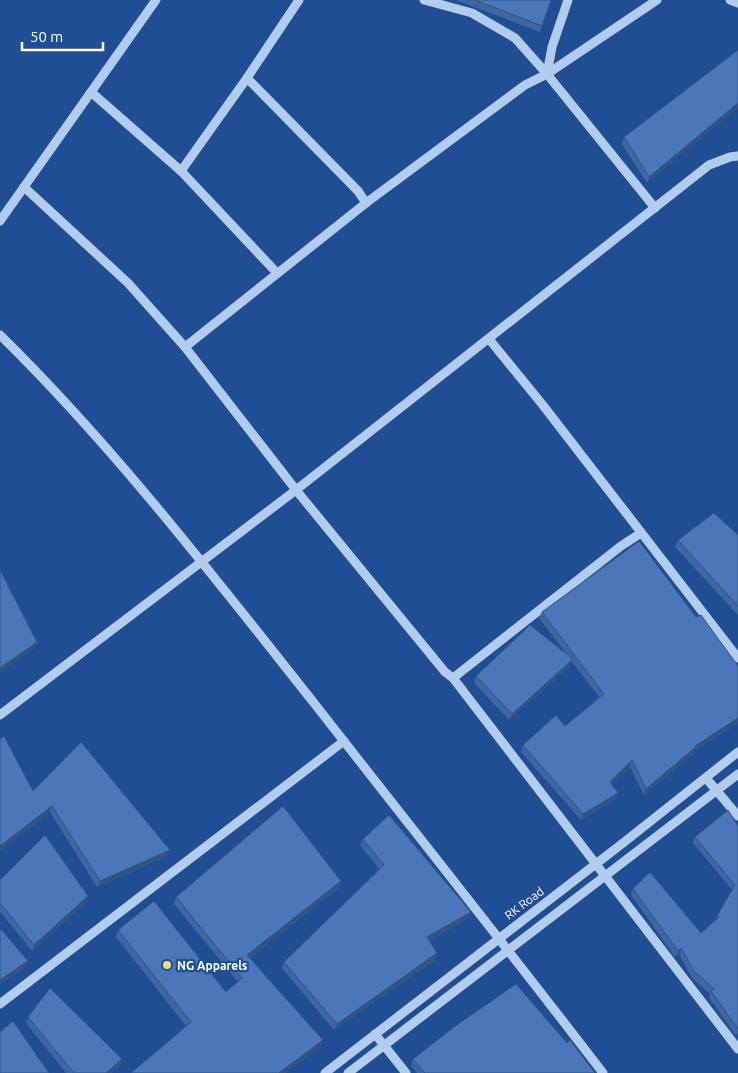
<svg xmlns="http://www.w3.org/2000/svg" width="738" height="1073" viewBox="0 0 738 1073" font-family="Ubuntu,sans-serif">
  <style>
    .lines { fill: none; stroke-linecap: round; stroke-linejoin: round }
    .minor { stroke: #b3ccee; stroke-width: 9 }
    .wall { fill: #3f66a0 }
    .shaded-wall { fill: #335382 }
    .building { fill: #4977ba; stroke: #335382 }
    .poi-dot { fill: #fbd974; stroke: #204e94; stroke-width: 2 }
    .labels { text-anchor: middle; dominant-baseline: central; stroke-width: 4.5; stroke-linejoin: round; paint-order: stroke }
    .street-label { font-size: 12px; fill: #fff; stroke: #204e94 }
    .poi-label { font-size: 12px; font-weight: bold; fill: #fff; stroke: #204e94; text-anchor: start }
  </style>
  <rect width="100%" height="100%" fill="#204e94"/>
  <g class="lines">
    <g class="minor">
      <polyline points="424,0 472,13 515,38 547,74 655,208"/>
      <polyline points="730,0 738,3"/>
      <polyline points="547,74 552,47 568,0"/>
      <polyline points="247,78 358,191 366,203"/>
      <polyline points="91,92 181,171 277,273"/>
      <polyline points="181,171 247,78 299,0"/>
      <polyline points="24,187 128,283 185,347 296,490 445,672 453,678 738,1049"/>
      <polyline points="0,221 156,0"/>
      <path d="M 0,335 C 115,448 214,577 314,703 C 410,826 508,949 603,1073"/>
      <polyline points="489,339 542,404 738,658"/>
      <polyline points="185,347 366,203 525,85 547,74 657,0"/>
      <polyline points="453,678 621,546 641,533"/>
      <polyline points="0,715 296,490 709,165 730,157 738,156"/>
      <polyline points="706,778 738,816"/>
      <polyline points="0,1004 344,741"/>
      <polyline points="375,1034 406,1073"/>
      <polyline points="325,1073 623,843 738,752"/>
      <polyline points="348,1073 738,774"/>
    </g>
  </g>
  <g class="wall">
    <polygon points="456,0 551,0 540,32"/>
    <polygon points="738,50 647,183 622,144 624,137"/>
    <polygon points="738,535 738,615 675,547 678,540"/>
    <polygon points="542,612 696,617 738,666 738,723 694,751 693,754 644,795 630,767 611,785 616,799 581,820 521,752 523,745 565,726 599,697 572,662 571,665 509,720 474,683 476,676 565,652 539,618"/>
    <polygon points="0,739 33,791 167,856 97,887 50,812 0,851"/>
    <polygon points="738,826 738,1034 735,1035 709,997 710,994 692,978 679,954 675,957 631,895 633,889 701,933 715,921 717,916 732,890 693,843 695,837"/>
    <polygon points="363,839 471,912 468,918 430,941 435,960 334,1030 282,968 284,962 379,869 360,845"/>
    <polygon points="0,880 86,903 32,951 0,912"/>
    <polygon points="339,888 250,958 321,1047 186,1026 116,937 118,930 226,992 238,982 174,904 176,897"/>
    <polygon points="28,1017 122,1059 120,1065 111,1073 66,1073 26,1023"/>
    <polygon points="567,1043 595,1073 417,1073 411,1066 413,1059"/>
  </g>
  <g class="shaded-wall">
    <polygon points="738,103 738,108 647,183 649,177"/>
    <polygon points="37,642 35,648 0,673 0,668"/>
    <polygon points="573,659 571,665 509,720 512,714"/>
    <polygon points="738,718 738,723 694,751 693,754 644,795 646,789 695,746"/>
    <polygon points="632,760 630,767 607,789 610,782"/>
    <polygon points="618,793 616,799 581,820 583,814"/>
    <polygon points="52,806 50,812 0,851 0,846"/>
    <polygon points="170,850 167,856 97,887 100,881"/>
    <polygon points="341,881 339,888 245,962 247,955"/>
    <polygon points="88,896 86,903 32,951 34,945"/>
    <polygon points="471,912 468,918 425,944 427,937"/>
    <polygon points="681,948 679,954 675,957 678,951"/>
    <polygon points="437,953 435,960 334,1030 337,1024"/>
    <polygon points="28,961 26,967 0,985 0,980"/>
    <polygon points="323,1040 321,1047 286,1073 279,1073"/>
    <polygon points="122,1059 120,1065 111,1073 106,1073"/>
  </g>
  <g class="building">
    <polygon points="475,0 551,0 542,26"/>
    <polygon points="738,50 738,103 649,177 624,137"/>
    <polygon points="714,513 738,535 738,606 678,540"/>
    <polygon points="639,541 696,617 701,615 738,666 738,718 695,746 696,747 646,789 632,760 610,782 618,793 583,814 523,745 556,715 565,726 604,694 542,612"/>
    <polygon points="0,570 37,642 0,668"/>
    <polygon points="530,625 573,659 512,714 476,676"/>
    <polygon points="4,736 33,791 81,742 170,850 100,881 52,806 0,846 0,739"/>
    <polygon points="283,806 341,881 247,955 323,1040 279,1073 131,1073 191,1022 118,930 154,901 226,992 242,978 176,897"/>
    <polygon points="728,810 738,826 738,1029 711,991 714,989 694,971 681,948 678,951 633,889 650,872 701,933 719,917 717,916 735,885 695,837"/>
    <polygon points="389,815 471,912 427,937 437,953 337,1024 284,962 384,865 363,839"/>
    <polygon points="45,835 88,896 34,945 0,903 0,880"/>
    <polygon points="0,928 28,961 0,980"/>
    <polygon points="516,984 567,1043 570,1040 595,1073 425,1073 413,1059 454,1027"/>
    <polygon points="50,988 122,1059 106,1073 74,1073 28,1017"/>
    <polygon points="13,1021 49,1073 0,1073 0,1032"/>
  </g>
  <circle class="poi-dot" cx="167" cy="965" r="5"/>
  <g class="labels">
    <g class="street-label">
      <text transform="translate(524 903) rotate(-37)">RK Road</text>
    </g>
    <g class="poi-label">
      <text x="177" y="965">NG Apparels</text>
    </g>
  </g>
  <path d="M22 42v8h81v-8" fill="none" stroke="#ffffff" stroke-width="2.5"/>
  <text x="30" y="42" font-size="15" fill="#ffffff" stroke="#204e94" stroke-width="4" paint-order="stroke">50 m</text>
</svg>
